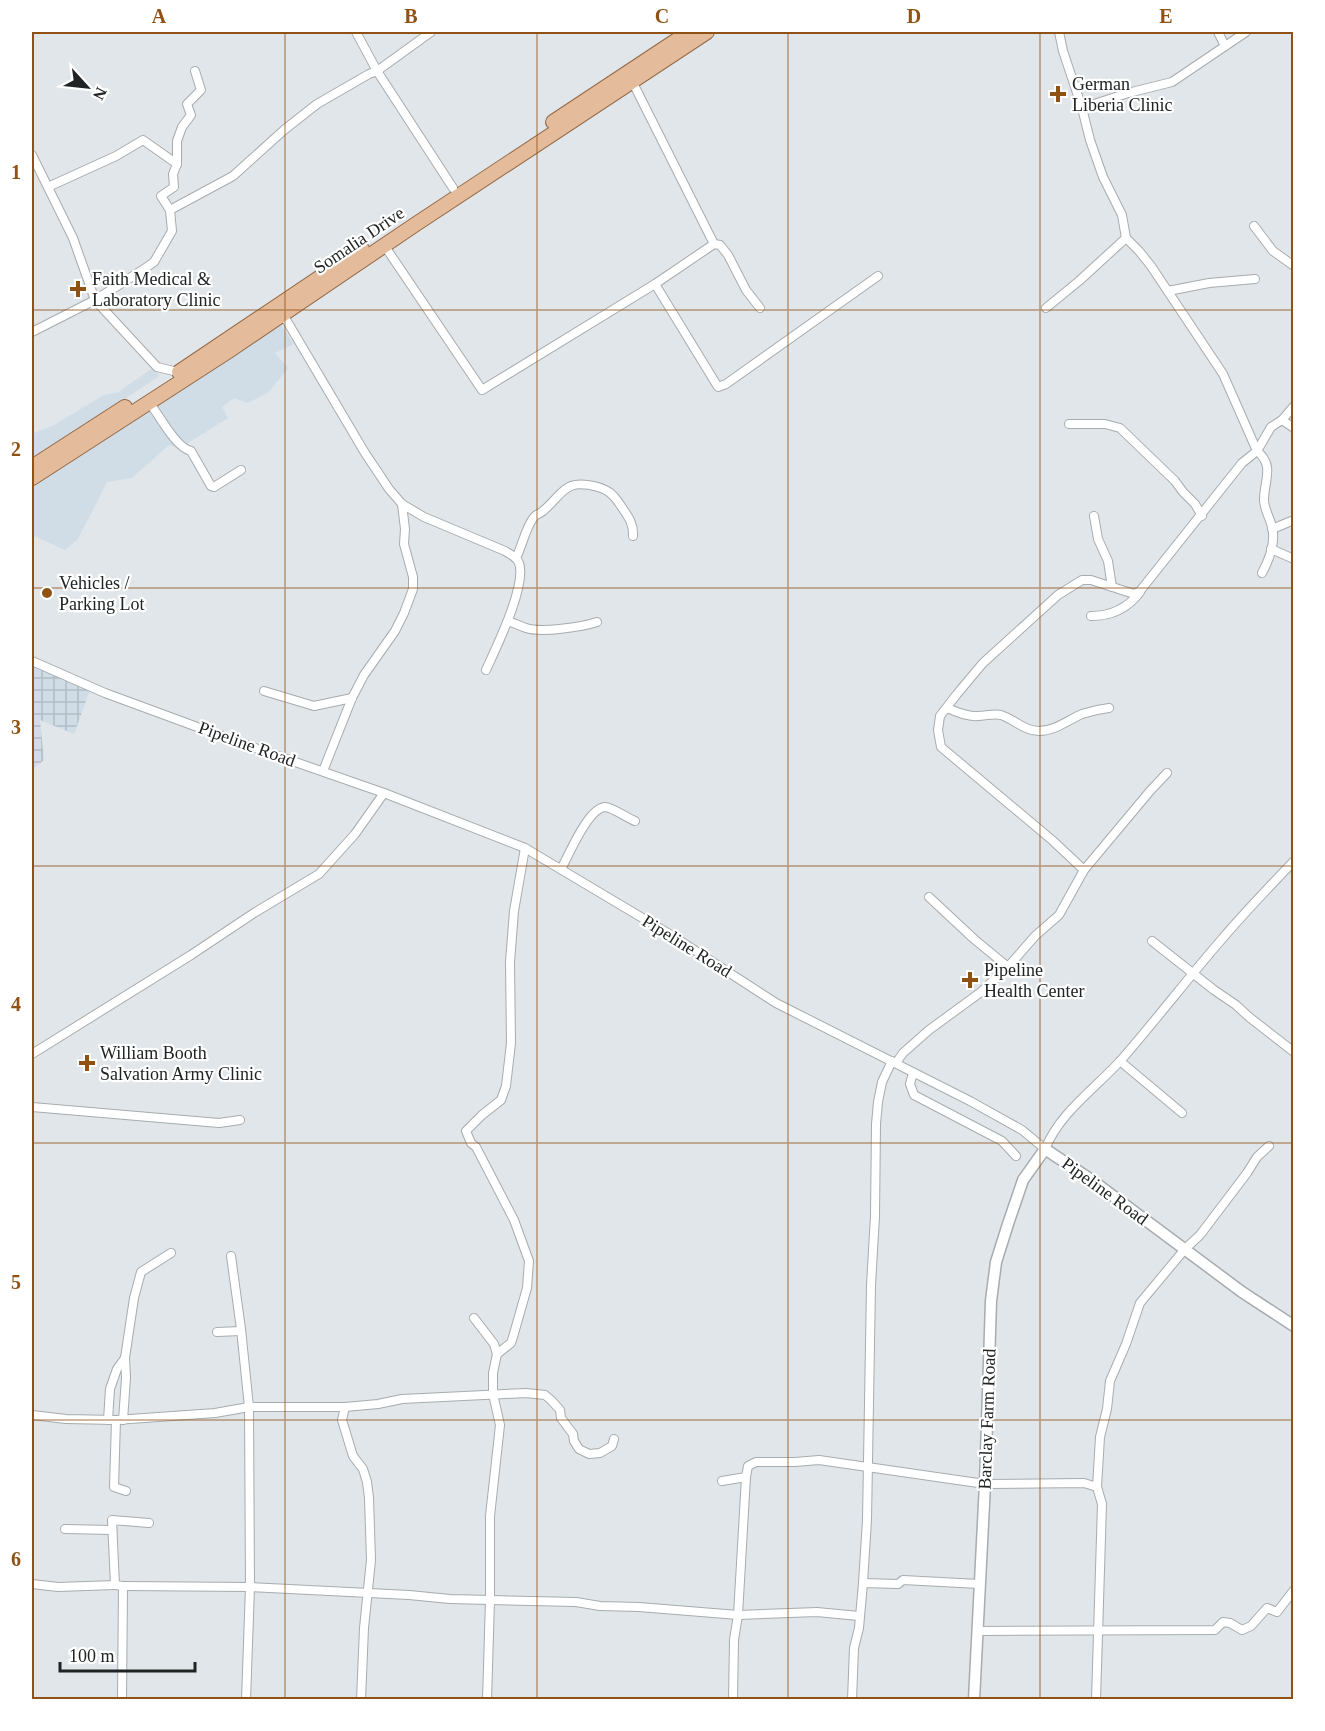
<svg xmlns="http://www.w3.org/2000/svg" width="1325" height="1731" viewBox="0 0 1325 1731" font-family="'Times New Roman',serif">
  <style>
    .built { fill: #d0dde6 }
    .industrial { fill: url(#industrial-grid) }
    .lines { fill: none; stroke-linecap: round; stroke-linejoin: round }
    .minor-casing { stroke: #a6acaf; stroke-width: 10 }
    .tertiary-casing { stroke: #a6acaf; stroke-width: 13 }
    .primary-casing { stroke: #946946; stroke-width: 16 }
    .minor { stroke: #fff; stroke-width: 8 }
    .tertiary { stroke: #fff; stroke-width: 10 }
    .primary { stroke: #e4bc9b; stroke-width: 14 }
    .grid { fill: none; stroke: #8f5214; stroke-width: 1.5; stroke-opacity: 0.55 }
    .poi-dot { fill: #8f5214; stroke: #fff; stroke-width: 2 }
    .labels { text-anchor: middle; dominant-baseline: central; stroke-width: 4.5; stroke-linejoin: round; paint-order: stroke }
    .poi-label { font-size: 18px; fill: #202324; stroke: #fff; text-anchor: start }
    .street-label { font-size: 18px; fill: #202324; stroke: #fff }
    .neatline { fill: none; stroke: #8f5214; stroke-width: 2 }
    .grid-label { font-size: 20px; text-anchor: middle; font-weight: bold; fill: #8f5214 }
  </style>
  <defs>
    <pattern id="industrial-grid" width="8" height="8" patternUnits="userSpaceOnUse" patternTransform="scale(1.5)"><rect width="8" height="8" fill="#d0dde6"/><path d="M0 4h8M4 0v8" fill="none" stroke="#b2bdc5"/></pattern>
  </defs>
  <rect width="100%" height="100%" fill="#e0e6ea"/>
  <g class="built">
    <polygon points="275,316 294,344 275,353 288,368 269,392 248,403 234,398 222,407 228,418 180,448 169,445 132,478 107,482 78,539 65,550 32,535 32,473"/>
    <polygon points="154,367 159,376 32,461 32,434 54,425 104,395 117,393"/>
  </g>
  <polygon class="industrial" points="32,665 90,690 74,734 40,720 44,760 32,770"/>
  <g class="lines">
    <defs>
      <g id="minor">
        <polyline points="431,32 377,71 453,188"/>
        <path d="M 1059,32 L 1063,51 L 1082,108 L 1090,140 L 1103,177 L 1122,215 L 1126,238 L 1139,251 L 1151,266 L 1223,374 L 1257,451 C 1275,466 1264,480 1264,500 C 1264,509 1270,518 1272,527 C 1276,542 1269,560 1262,573"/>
        <polyline points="1218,32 1225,46"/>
        <polyline points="1082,108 1128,93 1172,82 1246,32"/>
        <polyline points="32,155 73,238 95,300 157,367 178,372"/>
        <polyline points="48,187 116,156 143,140 177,164"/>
        <polyline points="170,210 161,196 174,187 173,174 177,164 177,141 182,127 191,115 187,104 201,90 195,71"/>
        <polyline points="1254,226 1273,251 1294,266"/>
        <polyline points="714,244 720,245 728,255 746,290 760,308"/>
        <polyline points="384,245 482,390 655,284 714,244 632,81"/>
        <polyline points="655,284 718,387 726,384 878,276"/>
        <polyline points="1168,291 1209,283 1255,279"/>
        <polyline points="1046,308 1079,281 1126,238"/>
        <path d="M 281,311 L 365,453 L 389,489 L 402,504 L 424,517 L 505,551 C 511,555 517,557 519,563 C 527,585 496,648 486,670"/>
        <polyline points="32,332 95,300 141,271 154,262 172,231 170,210 233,176 284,130 317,104 369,74 377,71 356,32"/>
        <path d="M 149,402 C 159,415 176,448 191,451 L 211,486 L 214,487 L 241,470"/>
        <polyline points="1282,420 1294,428"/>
        <polyline points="1069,424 1105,424 1120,428 1175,481 1183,492 1195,504 1202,516"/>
        <polyline points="1094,516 1098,539 1108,561 1112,587"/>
        <polyline points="1272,529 1294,520"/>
        <polyline points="1271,549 1294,559"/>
        <path d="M 516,558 C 522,547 526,525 535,516 C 537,514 541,513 543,511 C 564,493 564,478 598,487 C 608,490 613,494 619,503 C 626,514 634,522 633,536"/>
        <path d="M 1091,616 C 1111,616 1128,608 1140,592"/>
        <path d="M 508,621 C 514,623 520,626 526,628 C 541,633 582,627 597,622"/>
        <path d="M 32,661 L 105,693 L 238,742 L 384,793 L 525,848 L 671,935 L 776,1003 L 970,1101 L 1022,1130 L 1045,1149 C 1061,1111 1095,1089 1122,1059 C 1156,1020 1188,978 1222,939 C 1245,912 1269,887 1294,861"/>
        <polyline points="264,691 314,706 352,698"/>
        <path d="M 947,708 C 957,712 967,717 978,716 C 986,716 993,713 1001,715 C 1014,719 1024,731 1039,731 C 1055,731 1068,720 1082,714 C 1091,711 1100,709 1109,708"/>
        <polyline points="323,771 352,698 364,675 395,631 404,613 413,589 413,577 404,544 405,529 402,504"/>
        <path d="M 561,869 C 569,855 588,808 605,807 C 612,807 627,818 635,821"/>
        <polyline points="1084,870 1150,791 1167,773"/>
        <polyline points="929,897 974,939 1008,967"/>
        <polyline points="1152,941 1214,990 1236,1005 1249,1017 1294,1052"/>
        <polyline points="32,1054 191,955 254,913 319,874 355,834 384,793"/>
        <polyline points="1120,1061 1182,1113"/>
        <polyline points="896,1063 903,1053 929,1030 981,992 1008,967 1035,936 1059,915 1084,870 1052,840 941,747 938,730 940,716 957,694 983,663 1058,595 1082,580 1091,580 1134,594 1140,591 1242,463 1257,451 1271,427 1282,420 1294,406"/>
        <polyline points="913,1073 910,1084 914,1095 1002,1141 1016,1156"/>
        <polyline points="32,1107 219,1123 240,1120"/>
        <polyline points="231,1256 241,1329 249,1407 250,1587 246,1700"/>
        <polyline points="474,1318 494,1344 497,1354 493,1373 493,1394 500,1425 490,1516 490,1600 487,1700"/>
        <polyline points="217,1332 241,1331"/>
        <polyline points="497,1354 511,1343 513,1337 527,1288 529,1261 514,1220 476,1147 471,1143 466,1131 482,1115 501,1100 506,1086 511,1043 510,962 514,911 525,848"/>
        <polyline points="345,1407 342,1420 353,1456 363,1469 367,1482 369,1498 371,1560 364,1628 361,1700"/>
        <polyline points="32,1415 66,1419 116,1420 215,1413 249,1407 345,1407 378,1404 402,1399 526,1393 545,1395 551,1400 560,1410 561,1418 573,1434 574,1441 579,1449 589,1454 600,1453 612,1446 614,1439"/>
        <polyline points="108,1420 110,1389 117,1369 125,1358 134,1298 141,1272 171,1253"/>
        <polyline points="116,1420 114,1487 126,1491"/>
        <polyline points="123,1420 126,1378 125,1358"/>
        <polyline points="722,1481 746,1477 748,1466 756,1462 795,1462 819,1460 985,1484 1084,1483 1097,1487 1102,1504 1096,1700"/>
        <polyline points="1097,1487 1100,1437 1107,1409 1110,1381 1126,1344 1140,1303 1185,1249 1200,1235 1247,1173 1257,1157 1269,1146"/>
        <polyline points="65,1529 112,1530"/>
        <polyline points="863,1583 867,1520 871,1285 875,1216 876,1124 878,1102 882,1082 892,1061"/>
        <polyline points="32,1584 58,1587 115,1585"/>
        <polyline points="123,1586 250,1587 409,1595 450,1599 576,1602 600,1606 639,1607 738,1615 817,1612 859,1616"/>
        <polyline points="978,1631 1215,1630 1223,1622 1230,1623 1242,1630 1251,1626 1267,1608 1277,1612 1294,1590"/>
        <polyline points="122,1700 123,1586 115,1585 112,1520 149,1523"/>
        <polyline points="733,1700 734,1640 738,1615 746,1477"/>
        <polyline points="852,1700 854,1648 859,1628 863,1583 898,1584 903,1580 979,1584"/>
      </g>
      <polyline id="tertiary" points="974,1700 985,1484 991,1301 996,1262 1008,1224 1023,1180 1045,1149 1093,1181 1242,1292 1294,1326"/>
      <g id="primary">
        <polyline points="553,122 689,32"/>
        <polyline points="179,372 362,249"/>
        <polyline points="32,467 125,407"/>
        <polyline points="32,478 230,350 416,224 707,32"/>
      </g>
    </defs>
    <use href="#minor" class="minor-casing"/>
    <use href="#tertiary" class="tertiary-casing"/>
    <use href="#primary" class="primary-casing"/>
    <use href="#minor" class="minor"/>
    <use href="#tertiary" class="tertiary"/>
    <use href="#primary" class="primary"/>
  </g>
  <path class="grid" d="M 285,32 L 285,1700M 537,32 L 537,1700M 788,32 L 788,1700M 1040,32 L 1040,1700M 32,310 L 1294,310M 32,588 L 1294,588M 32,866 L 1294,866M 32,1143 L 1294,1143M 32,1420 L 1294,1420"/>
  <g class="poi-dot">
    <path d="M1055 85h6v6h6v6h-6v6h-6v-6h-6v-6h6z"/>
    <path d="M75 280h6v6h6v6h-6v6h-6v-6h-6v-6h6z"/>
    <circle cx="47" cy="593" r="6"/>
    <path d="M967 971h6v6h6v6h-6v6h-6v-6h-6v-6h6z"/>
    <path d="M84 1054h6v6h6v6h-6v6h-6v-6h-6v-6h6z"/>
  </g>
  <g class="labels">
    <g class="poi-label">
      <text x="1072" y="84">German<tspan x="1072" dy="21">Liberia Clinic</tspan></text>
      <text x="92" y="279">Faith Medical &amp;<tspan x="92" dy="21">Laboratory Clinic</tspan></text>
      <text x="59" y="583">Vehicles /<tspan x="59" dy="21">Parking Lot</tspan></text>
      <text x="984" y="970">Pipeline<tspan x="984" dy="21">Health Center</tspan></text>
      <text x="100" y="1053">William Booth<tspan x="100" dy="21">Salvation Army Clinic</tspan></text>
    </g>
    <g class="street-label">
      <text transform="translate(359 240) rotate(-34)">Somalia Drive</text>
      <text transform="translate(247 744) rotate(20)">Pipeline Road</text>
      <text transform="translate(687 946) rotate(32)">Pipeline Road</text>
      <text transform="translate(1105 1191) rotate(36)">Pipeline Road</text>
      <text transform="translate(987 1419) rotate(-88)">Barclay Farm Road</text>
    </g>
  </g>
  <rect width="1325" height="1731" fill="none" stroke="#ffffff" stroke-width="66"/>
  <g transform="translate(87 87) rotate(117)" stroke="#ffffff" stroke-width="4.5" paint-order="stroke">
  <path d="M0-4.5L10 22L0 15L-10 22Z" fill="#202324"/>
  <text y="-9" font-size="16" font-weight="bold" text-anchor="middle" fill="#202324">N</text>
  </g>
  <path d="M60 1662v9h135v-9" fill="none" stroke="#202324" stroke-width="3"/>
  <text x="69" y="1662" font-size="18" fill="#202324" stroke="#ffffff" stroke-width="4.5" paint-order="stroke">100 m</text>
  <rect x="33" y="33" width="1259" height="1665" class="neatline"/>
  <g class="grid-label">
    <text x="159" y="23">A</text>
    <text x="411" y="23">B</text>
    <text x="662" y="23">C</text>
    <text x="914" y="23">D</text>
    <text x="1166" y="23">E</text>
    <text x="16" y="179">1</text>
    <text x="16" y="456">2</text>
    <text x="16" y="734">3</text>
    <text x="16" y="1011">4</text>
    <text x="16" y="1289">5</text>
    <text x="16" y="1566">6</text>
  </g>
</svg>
